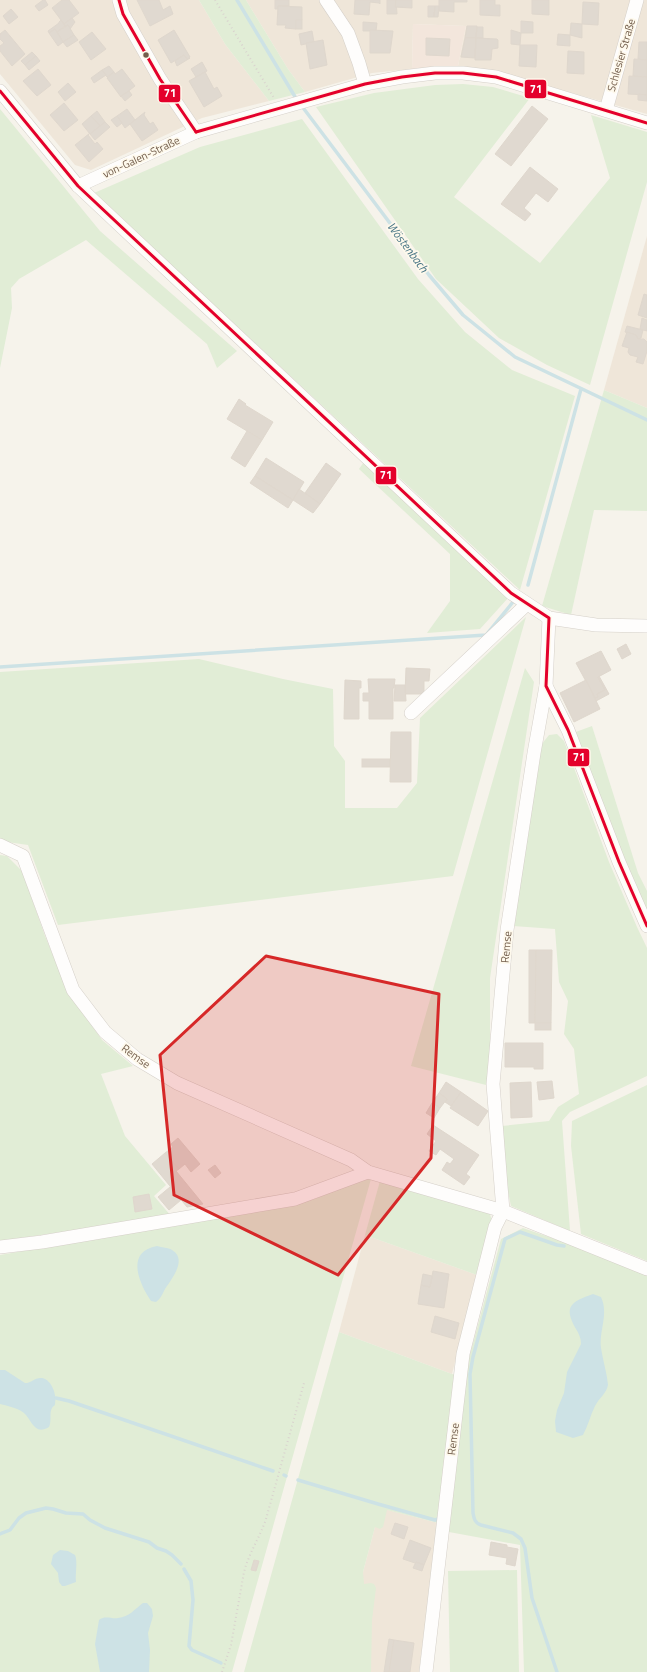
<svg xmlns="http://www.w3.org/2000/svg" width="647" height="1672" viewBox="0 0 647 1672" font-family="'Titillium Web',sans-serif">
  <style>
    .residential { fill: #efe6d9 }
    .commercial { fill: #f3e6dc }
    .green { fill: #e1edd6 }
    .water { fill: #cde2e5 }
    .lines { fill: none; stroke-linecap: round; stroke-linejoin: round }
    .stream { stroke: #cde2e5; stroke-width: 3.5 }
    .building { fill: #e0d9d0; stroke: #dfd7cd }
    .minor-casing { stroke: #d5d0c9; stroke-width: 14 }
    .path { stroke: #d9d3ce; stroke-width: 2; stroke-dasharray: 1 3; stroke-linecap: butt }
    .minor { stroke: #fefdfc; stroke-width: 13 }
    .bus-1-casing { stroke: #fef9ec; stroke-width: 6 }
    .bus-1 { stroke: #e4002b; stroke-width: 3 }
    .marked { fill: #d62828; fill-opacity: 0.2; stroke: #d62828; stroke-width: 3; stroke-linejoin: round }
    .bus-dot { fill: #735e4c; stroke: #fef9ec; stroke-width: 1.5 }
    .labels { text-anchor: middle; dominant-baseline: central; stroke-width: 3.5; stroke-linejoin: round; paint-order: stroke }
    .street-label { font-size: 11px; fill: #735e4c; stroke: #fef9ec }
    .water-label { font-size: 12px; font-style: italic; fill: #477485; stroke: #fef9ec }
    .line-badge { stroke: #fef9ec; stroke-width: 1.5 }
    .badge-label { font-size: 11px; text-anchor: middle; font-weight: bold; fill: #fff }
  </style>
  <rect width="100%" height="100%" fill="#f6f3eb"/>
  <g class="residential">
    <polygon points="0,0 199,0 225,44 269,101 202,118 91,170 75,165 0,74"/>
    <polygon points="246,0 647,0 647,114 497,72 458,66 466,26 413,24 412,69 372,73 305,92 288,69"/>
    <polygon points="647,236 647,408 604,390"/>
    <polygon points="365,1235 477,1275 452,1374 339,1332"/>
    <polygon points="380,1508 438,1523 419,1672 363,1672 363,1572"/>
  </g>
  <polygon class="commercial" points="413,24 466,26 458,66 412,69"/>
  <g class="green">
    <polygon points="199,0 246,0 288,69 305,92 269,101 225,44"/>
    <polygon points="463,84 493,87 530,98 454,197 540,263 610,178 591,115 647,132 647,182 590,385 547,365 499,338 436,279 316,107 374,93 435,85"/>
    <polygon points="0,109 100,231 237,351 217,368 207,344 86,240 19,279 11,288 12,308 0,368"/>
    <polygon points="302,119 418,279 465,332 512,370 575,396 520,590 94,193 200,147"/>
    <polygon points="604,390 647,408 647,511 594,510 571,615 542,606"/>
    <polygon points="366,459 508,598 480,629 427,633 450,601 450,554 359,469"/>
    <polygon points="526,617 453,876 58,925 28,845 0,841 0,672 199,659 283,679 333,689 334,746 345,761 345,808 397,808 417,783 420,718"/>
    <polygon points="525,668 534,682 490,978 490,1086 411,1066"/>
    <polygon points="592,726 638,873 647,891 647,914 573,733"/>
    <polygon points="557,734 564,741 609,862 637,927 647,948 647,1076 570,1112 562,1121 570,1231 511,1206 507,1187 502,1126 549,1121 558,1107 579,1094 574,1049 564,1034 568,1001 559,982 555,929 513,926 541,745 549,735"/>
    <polygon points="0,855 7,856 22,871 45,936 68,992 102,1040 133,1066 101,1074 125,1136 166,1185 154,1196 171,1216 0,1241"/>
    <polygon points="647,1085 647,1261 581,1234 571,1146 572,1121"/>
    <polygon points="371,1179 232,1672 0,1672 0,1255 180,1224 312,1200 360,1181"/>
    <polygon points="380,1181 489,1211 492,1221 477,1275 365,1235"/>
    <polygon points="523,1228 572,1245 647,1276 647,1672 524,1672 520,1545 449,1532 438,1523 387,1510 383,1527 380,1529 375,1527 363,1572 364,1584 371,1583 374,1584 376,1588 372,1620 371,1672 244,1672 339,1332 452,1374 464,1377 501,1239"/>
    <polygon points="517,1570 519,1672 450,1672 448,1571"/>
  </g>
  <g class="water">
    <path d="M 157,1246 C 162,1248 168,1247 172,1250 C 187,1259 173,1277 167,1286 C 163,1291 162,1298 156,1302 L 151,1301 C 139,1283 125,1252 157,1246 Z"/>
    <path d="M 593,1294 L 601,1297 C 609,1314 599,1330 601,1348 C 603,1361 607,1373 608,1385 C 606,1394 599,1398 595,1406 C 590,1416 588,1426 583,1435 L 573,1438 L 556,1432 L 555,1421 L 557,1410 L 564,1393 L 567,1372 L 581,1344 C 581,1338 579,1334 576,1329 C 563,1306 571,1302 593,1294 Z"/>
    <path d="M 0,1370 L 5,1370 L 25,1383 C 32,1383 35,1377 42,1378 C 52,1380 57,1395 55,1404 C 55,1406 53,1406 52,1408 C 49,1413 52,1421 49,1427 C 34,1436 32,1420 24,1413 C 18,1408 8,1406 0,1404 Z"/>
    <path d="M 60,1550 L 68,1551 L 75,1555 C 78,1562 75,1574 76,1582 L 65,1586 L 62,1586 L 59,1582 L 58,1573 L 51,1564 L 53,1555 Z"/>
    <path d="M 143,1603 L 147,1603 L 152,1609 L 153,1616 L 148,1633 L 150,1650 L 149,1672 L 100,1672 L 95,1644 L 99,1620 C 105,1615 111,1619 118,1618 C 129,1617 135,1609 143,1603 Z"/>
  </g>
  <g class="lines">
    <g class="stream">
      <polyline points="237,0 297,100"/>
      <polyline points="301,105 429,275 463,315 515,357 647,420"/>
      <polyline points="528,585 581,389"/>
      <polyline points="0,667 486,635 513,602"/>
      <polyline points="56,1398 69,1401 273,1471"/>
      <polyline points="284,1475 286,1476"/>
      <polyline points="298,1480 378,1504 435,1520 438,1519 439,1516"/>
      <polyline points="0,1534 10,1530 19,1518 26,1513 46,1508 53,1509 66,1513 83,1514 90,1520 105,1528 149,1542 157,1548 166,1551 172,1555 181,1564"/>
      <polyline points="184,1569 191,1581 193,1600 189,1646 192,1650 221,1663"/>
      <path d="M 557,1672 L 532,1598 L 525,1548 L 521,1539 L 513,1533 L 481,1525 C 475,1523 474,1519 473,1513 L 470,1374 L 473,1357 L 505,1239 L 520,1232 L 557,1245 L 564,1246"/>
    </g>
  </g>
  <g class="building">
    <polygon points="43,0 45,0 48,5 39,11 35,6"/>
    <polygon points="62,0 69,0 79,13 64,24 52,8"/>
    <polygon points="137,0 159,0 163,10 170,6 173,14 150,26"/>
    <polygon points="275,0 289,0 289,6 278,6 278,9 275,9"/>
    <polygon points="355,0 380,0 380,4 379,3 370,2 369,15 354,14"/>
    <polygon points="387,0 396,0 397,14 387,14"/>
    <polygon points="396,0 412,0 412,8 395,7"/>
    <polygon points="439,0 467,0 467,2 454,2 454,12 439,11"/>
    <polygon points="480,0 495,0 495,5 500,5 500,16 480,15"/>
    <polygon points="532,0 549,0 549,15 532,14"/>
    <polygon points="583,2 599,3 598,25 582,24"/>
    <polygon points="278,6 302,7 302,20 296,20 296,29 285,28 286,25 277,25"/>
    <polygon points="428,6 435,6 434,17 428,17"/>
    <polygon points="435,6 439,6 438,17 434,17"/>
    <polygon points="11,9 18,17 9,24 3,16"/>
    <polygon points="72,18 75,22 70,29 68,25 65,26 64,24"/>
    <polygon points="61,20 65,26 57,32 55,29 49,33 48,31 59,23 59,22"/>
    <rect x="296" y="20" width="6" height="9"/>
    <polygon points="521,21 533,22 533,33 521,33"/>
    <polygon points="363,22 377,23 376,31 363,31"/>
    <polygon points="571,23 582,24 582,38 570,35"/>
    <polygon points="68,25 74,35 63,42 57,32"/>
    <polygon points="467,26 477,26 476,38 465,38"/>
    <polygon points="477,27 483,27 483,38 476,38"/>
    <polygon points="55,29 63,42 58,46 49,33"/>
    <polygon points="5,30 25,54 12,66 0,51 0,46 4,43 0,39 0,34"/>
    <polygon points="174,30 190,57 187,59 184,55 171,63 158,40"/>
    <polygon points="370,30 393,31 390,53 370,53"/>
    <polygon points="511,30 521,33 520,45 511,44"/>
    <polygon points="312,31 314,42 301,45 299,34"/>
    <polygon points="92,32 106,49 91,60 79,42"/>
    <polygon points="558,34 570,35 570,46 557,45"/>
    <polygon points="74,35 78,40 67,47 63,42"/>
    <polygon points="426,38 450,39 449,56 426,55"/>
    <polygon points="465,38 476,38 475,58 461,57"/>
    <polygon points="476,38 497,39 498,40 498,48 492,49 491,60 475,60"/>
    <polygon points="323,40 327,65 310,69 306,43"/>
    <polygon points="639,42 647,42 647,60 638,59"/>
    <polygon points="520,45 537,45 536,67 519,66"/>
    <polygon points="568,51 584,52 584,74 567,73"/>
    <polygon points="32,52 36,56 25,65 21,61"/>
    <polygon points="184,55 187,59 190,58 177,66 175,61"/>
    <polygon points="36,56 40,61 29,70 25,65"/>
    <polygon points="634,59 647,60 647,77 633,76"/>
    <polygon points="202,62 207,71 196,77 191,69"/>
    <polygon points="109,66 114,72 107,77 102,70"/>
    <polygon points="38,69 51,85 37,96 23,81"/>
    <polygon points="122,69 135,86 121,97 107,78 114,72 115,74"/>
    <polygon points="102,70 106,75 94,83 91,78"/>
    <polygon points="205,72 214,89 217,87 222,96 204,107 189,81"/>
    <polygon points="629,76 647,77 647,95 628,94"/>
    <polygon points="68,83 76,92 65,101 58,92"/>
    <polygon points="129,91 132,95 125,101 121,96"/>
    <polygon points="638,94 647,95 647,101 638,100"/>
    <polygon points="64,103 78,120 64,131 50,115"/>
    <polygon points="532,106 548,119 511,166 495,154"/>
    <polygon points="127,109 135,120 125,128 117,116"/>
    <polygon points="97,111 105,122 100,126 91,116"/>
    <polygon points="145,112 144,115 150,124 153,122 158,130 142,141 130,124"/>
    <polygon points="91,116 100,126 90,134 82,124"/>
    <polygon points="117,116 122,123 117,127 111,120"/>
    <polygon points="105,122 110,127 95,140 90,134"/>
    <polygon points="90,133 88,135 95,144 97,142 103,149 89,162 75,145"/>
    <polygon points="530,167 558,189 548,202 536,193 524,208 531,214 525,221 501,204"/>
    <polygon points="644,294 647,295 647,318 638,315"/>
    <polygon points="642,318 647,320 647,331 640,329"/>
    <polygon points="627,326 643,330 641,338 638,339 636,335 625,332"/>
    <polygon points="627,332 636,335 638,339 644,339 647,342 647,351 643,364 636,362 638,357 630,355 628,352 629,348 622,346"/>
    <polygon points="239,399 246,404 245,405 273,422 262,440 227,419"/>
    <polygon points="247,431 262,440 245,467 231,458"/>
    <polygon points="266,458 304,482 293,500 255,476"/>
    <polygon points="326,463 341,474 320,504 305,493"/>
    <polygon points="255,476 293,500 288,508 250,483"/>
    <polygon points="299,489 320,504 313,513 293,500"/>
    <polygon points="626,644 631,654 622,659 617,649"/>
    <polygon points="601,651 611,670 598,677 605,690 597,694 598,697 595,698 576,663"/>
    <polygon points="406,668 430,669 429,681 424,681 424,694 405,694"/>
    <polygon points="599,676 609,694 596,701 595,698 598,697 597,694 605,690 598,677"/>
    <polygon points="368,679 395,679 394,688 393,688 393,719 369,719 369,701 363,701 363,693 369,693"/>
    <polygon points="345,680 361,681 361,688 359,688 359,719 344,719"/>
    <polygon points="586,680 600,709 574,722 560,693"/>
    <polygon points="395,685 405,685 406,701 394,701"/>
    <polygon points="391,732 411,732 411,782 390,782"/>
    <rect x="362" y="759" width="28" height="8"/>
    <polygon points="529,950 536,950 535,1023 529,1023"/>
    <polygon points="536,950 552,950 551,1023 535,1023"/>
    <rect x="535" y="1023" width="16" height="7"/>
    <polygon points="505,1043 543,1043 543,1069 534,1069 534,1067 505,1067"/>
    <polygon points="552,1081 554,1098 539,1100 537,1082"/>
    <polygon points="446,1082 461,1092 451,1106 445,1102 447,1099 439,1093"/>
    <polygon points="531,1082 532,1117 511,1118 510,1083"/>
    <polygon points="461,1092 488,1111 478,1126 450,1108"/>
    <polygon points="439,1093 447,1099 440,1108 432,1103"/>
    <polygon points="432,1103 440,1108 434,1118 426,1113"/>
    <polygon points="433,1125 479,1155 466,1174 470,1177 464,1185 442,1170 447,1162 450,1164 454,1159 440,1149 436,1155 429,1151 436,1141 427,1134"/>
    <polygon points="178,1138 200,1164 191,1172 185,1164 179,1169 165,1153 173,1147 171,1144"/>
    <polygon points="165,1153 179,1169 176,1171 203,1204 187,1207 152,1164"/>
    <polygon points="215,1165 221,1173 215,1178 208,1170"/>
    <polygon points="170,1187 181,1200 169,1210 158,1197"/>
    <polygon points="149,1194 152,1209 135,1212 133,1197"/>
    <polygon points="433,1271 449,1274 444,1308 418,1304 421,1285 430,1287"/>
    <polygon points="423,1274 432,1276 430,1287 421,1285"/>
    <polygon points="435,1316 459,1323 455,1339 431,1332"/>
    <polygon points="395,1523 408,1527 404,1539 391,1534"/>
    <polygon points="410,1540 431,1548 424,1565 416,1562 415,1563 403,1559"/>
    <polygon points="491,1542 507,1545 507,1547 518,1549 515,1566 506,1564 507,1558 489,1555"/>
    <polygon points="254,1560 259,1561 256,1571 251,1570"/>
    <polygon points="416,1562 424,1565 422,1571 413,1568"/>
    <polygon points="389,1639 394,1640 389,1672 384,1672"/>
    <polygon points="394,1640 414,1643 410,1672 389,1672"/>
  </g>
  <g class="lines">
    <defs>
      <g id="minor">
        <polyline points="119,0 123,14 160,79 196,132"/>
        <polyline points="326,0 348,33 359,63 365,84"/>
        <polyline points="0,91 78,186 511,593 549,618 596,625 647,626"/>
        <polyline points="606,110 637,0"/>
        <polyline points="78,186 196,132 365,84 402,77 435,73 463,73 496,77 647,123"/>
        <polyline points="546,686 568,730 619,862 647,926"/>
        <polyline points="411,713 527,604"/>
        <polyline points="0,845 23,856 73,990 105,1032 137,1059 177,1083 351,1160 368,1172 503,1211 647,1269"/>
        <polyline points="0,1247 42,1242 295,1199 368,1172"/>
        <polyline points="426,1672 463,1354 495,1227 503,1211 493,1084 507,930 534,753 546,686 549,618"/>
      </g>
    </defs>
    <use href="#minor" class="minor-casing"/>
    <g class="path">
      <polyline points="215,0 274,98"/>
      <path d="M 222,1672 L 231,1645 L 244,1572 C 249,1553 260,1537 266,1519 L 304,1383"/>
    </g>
    <use href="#minor" class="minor"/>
    <defs>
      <g id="bus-1">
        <polyline points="119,0 123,14 160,79 196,132"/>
        <polyline points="0,91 78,186 511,593 549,618 546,686 568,730 619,862 647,926"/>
        <polyline points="196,132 365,84 402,77 435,73 463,73 496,77 647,123"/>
      </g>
    </defs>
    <use href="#bus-1" class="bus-1-casing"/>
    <use href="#bus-1" class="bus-1"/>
  </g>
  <path class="marked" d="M 266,956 L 439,994 L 431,1158 L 338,1275 L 174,1195 L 160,1055 Z"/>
  <circle class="bus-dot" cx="146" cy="55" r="3.5"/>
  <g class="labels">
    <g class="street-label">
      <text transform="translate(621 55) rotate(-74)">Schlesier Straße</text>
      <text transform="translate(141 157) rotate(-25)">von-Galen-Straße</text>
      <text transform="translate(506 947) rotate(-85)">Remse</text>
      <text transform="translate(136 1056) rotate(36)">Remse</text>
      <text transform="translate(453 1439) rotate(-83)">Remse</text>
    </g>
    <g class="water-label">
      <text transform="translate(408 247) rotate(53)">Wöstenbach</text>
    </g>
  </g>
  <g class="line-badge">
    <rect x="524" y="79" width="23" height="20" rx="4" fill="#e4002b"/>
    <rect x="158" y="84" width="23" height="19" rx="4" fill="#e4002b"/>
    <rect x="375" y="466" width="22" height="19" rx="4" fill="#e4002b"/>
    <rect x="567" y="748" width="23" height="19" rx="4" fill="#e4002b"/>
  </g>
  <g class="badge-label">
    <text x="536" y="93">71</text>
    <text x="170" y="97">71</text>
    <text x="386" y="479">71</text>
    <text x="579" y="761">71</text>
  </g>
</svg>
